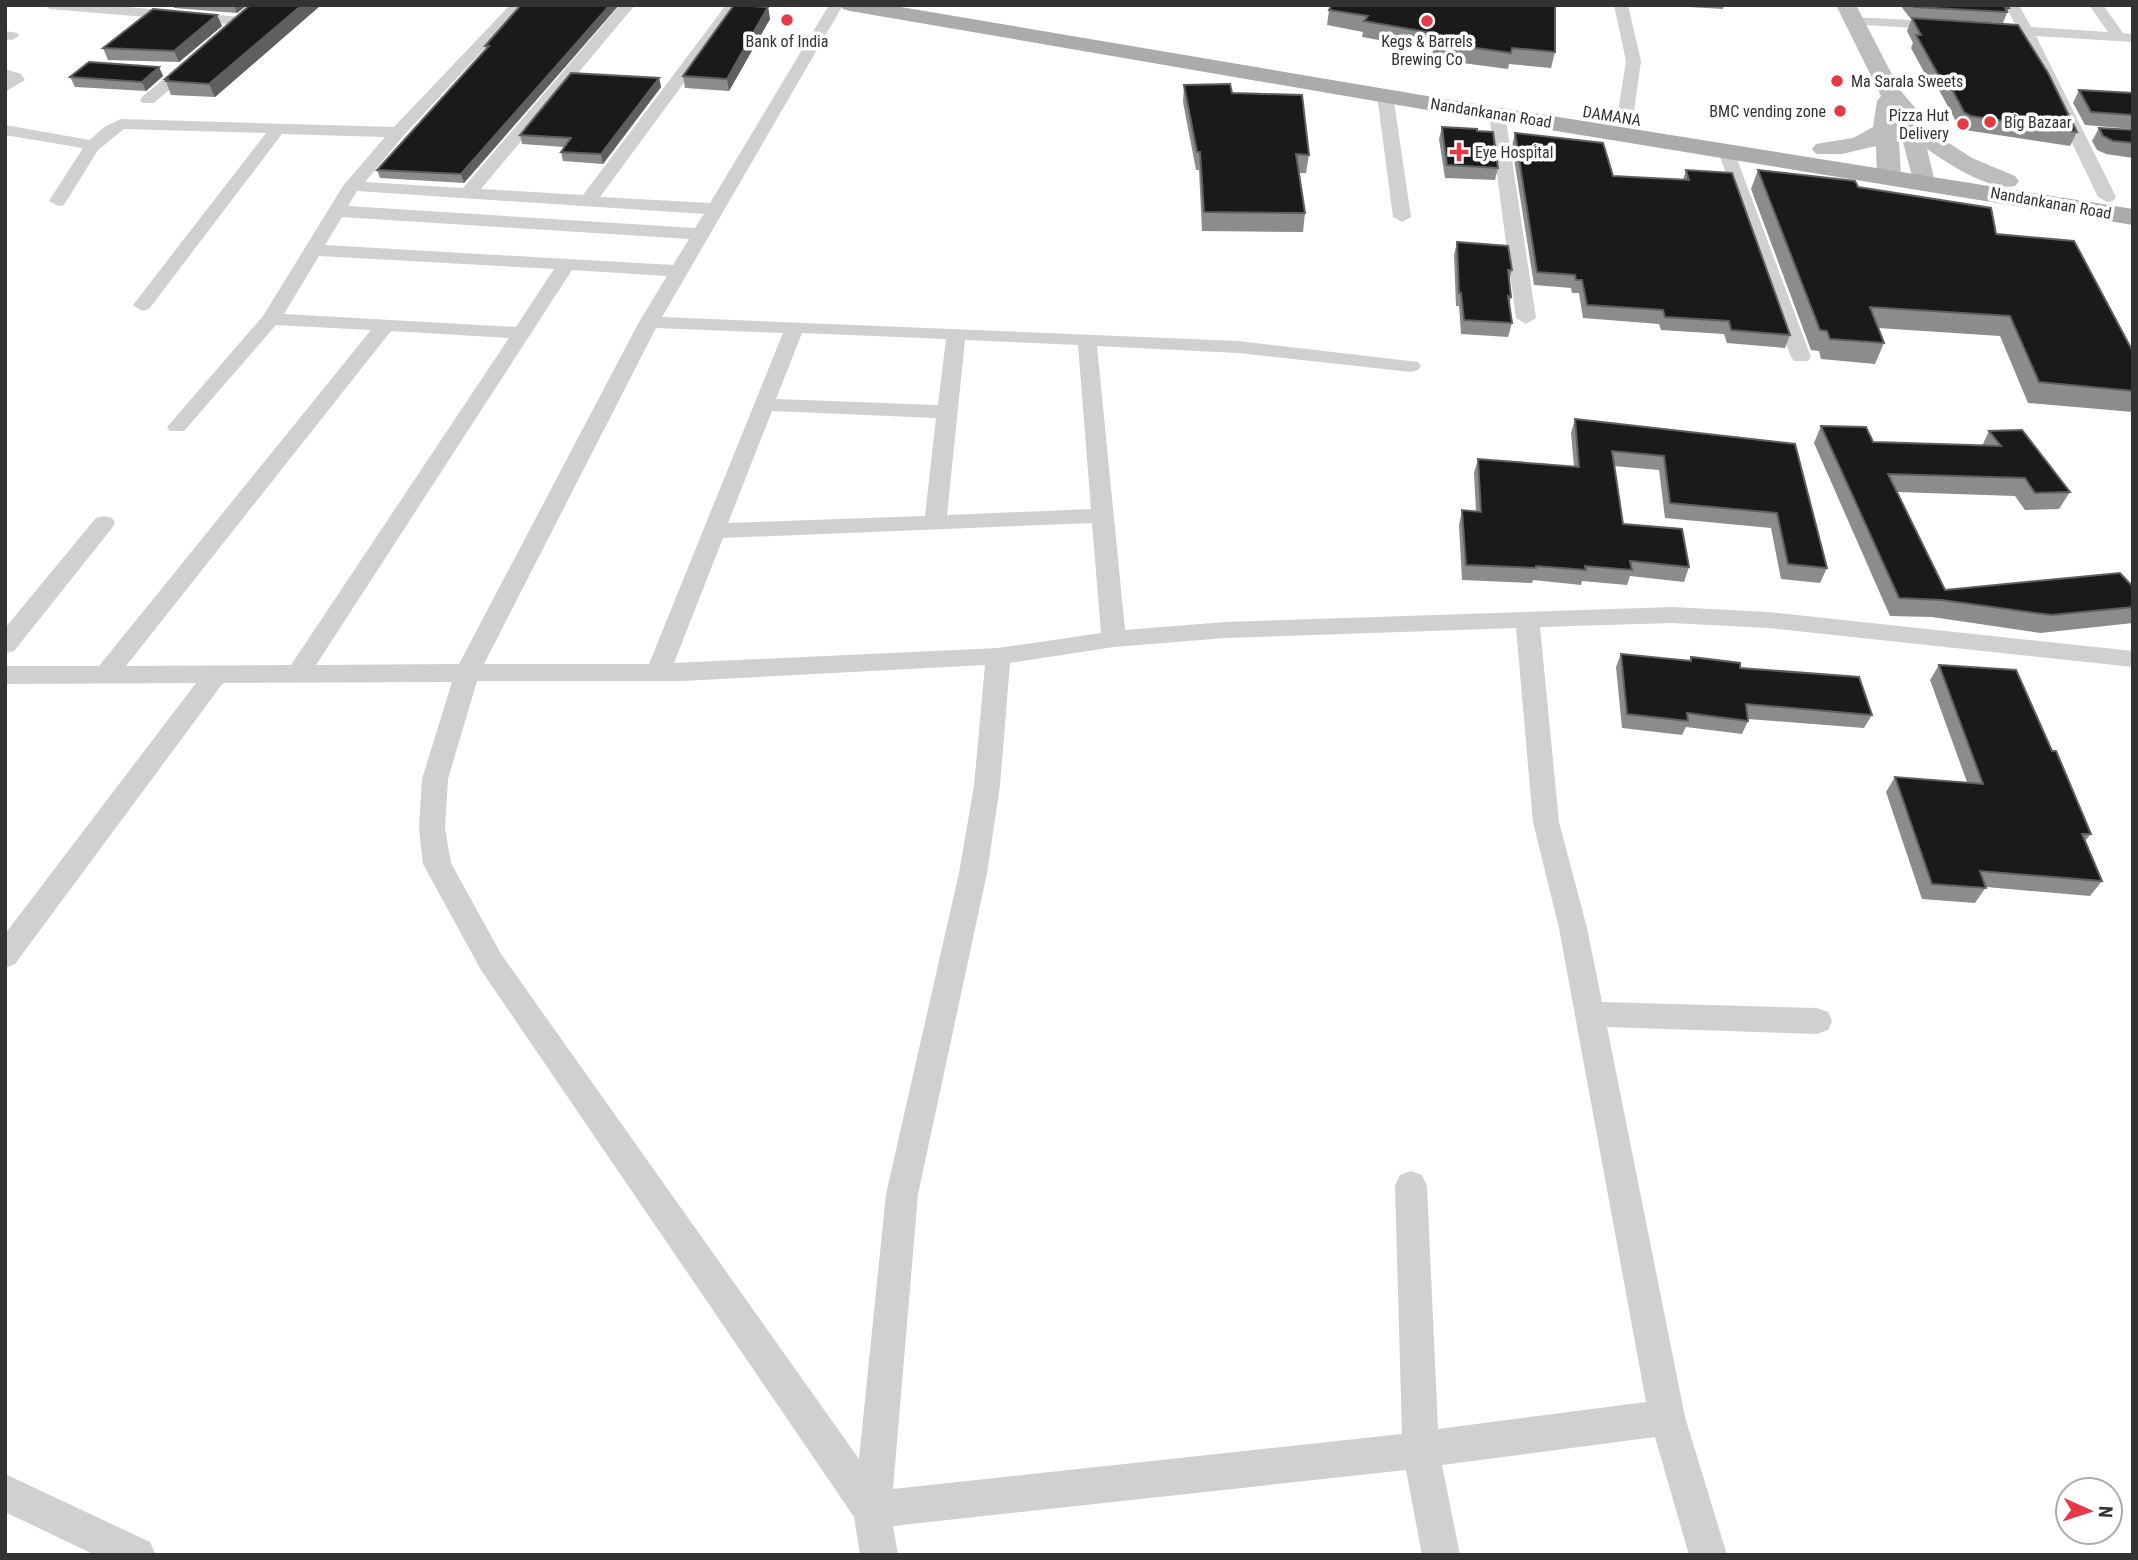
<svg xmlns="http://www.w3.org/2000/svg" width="2138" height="1560" viewBox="0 0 2138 1560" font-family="'Roboto Condensed',sans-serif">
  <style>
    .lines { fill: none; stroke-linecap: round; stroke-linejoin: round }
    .minor { fill: #d0d0d0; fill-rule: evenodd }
    .secondary { fill: #bdbdbd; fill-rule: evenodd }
    .primary { fill: #ababab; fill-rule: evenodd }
    .wall { fill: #8c8c8c }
    .shaded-wall { fill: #5f5f5f }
    .building { fill: #1a1a1a; stroke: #5f5f5f; stroke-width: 2 }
    .poi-dot { fill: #e63946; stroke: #fff; stroke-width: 2.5 }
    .labels { text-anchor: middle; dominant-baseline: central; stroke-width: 7; stroke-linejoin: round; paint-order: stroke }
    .far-poi-label { font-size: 16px; fill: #333; stroke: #fff; text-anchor: start }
    .far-street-label { font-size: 16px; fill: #333; stroke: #fff }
  </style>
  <rect width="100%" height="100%" fill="#fff"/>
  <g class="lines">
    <g class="minor">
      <polygon points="43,5 105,5 241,17 248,21 241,25 50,9"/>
      <path d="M 510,5 L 525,5 L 404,135 L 365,182 L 463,188 L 620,5 L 635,5 L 481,189 L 583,195 L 726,5 L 741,5 L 600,197 L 710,203 L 829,5 L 843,5 L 662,317 L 1238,341 L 1418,362 L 1421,366 L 1418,370 L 1411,372 L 1238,353 L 1097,346 L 1125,630 L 1225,622 L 1672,607 L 1768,612 L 2133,651 L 2133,667 L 1768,628 L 1672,623 L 1540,627 L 1559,822 L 1587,928 L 1602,1002 L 1817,1008 L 1828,1012 L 1832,1021 L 1828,1030 L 1817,1034 L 1607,1027 L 1685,1417 L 1727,1555 L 1689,1555 L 1655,1437 L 1442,1465 L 1460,1555 L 1422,1555 L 1406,1470 L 893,1526 L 898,1555 L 860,1555 L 854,1517 L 481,970 L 423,864 L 419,828 L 422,779 L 452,682 L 223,683 L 15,964 L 5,968 L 5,934 L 196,683 L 5,684 L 5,666 L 99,666 L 371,330 L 276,325 L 184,431 L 170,431 L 167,427 L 263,316 L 343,186 L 385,137 L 282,134 L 149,309 L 142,311 L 133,305 L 266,133 L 124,129 L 98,150 L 64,205 L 58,206 L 49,201 L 83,148 L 5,135 L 5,125 L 90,140 L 104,127 L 121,119 L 394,127 ZM 357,191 L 704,214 L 695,228 L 348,206 ZM 342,217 L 689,239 L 673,265 L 325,245 ZM 319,256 L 554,269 L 516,327 L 284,314 ZM 572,270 L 667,276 L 639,322 L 459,664 L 316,665 ZM 656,328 L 783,333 L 649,664 L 484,664 ZM 391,331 L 509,338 L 291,665 L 126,666 ZM 802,333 L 946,339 L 938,405 L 776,399 ZM 965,340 L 1078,345 L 1091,509 L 947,515 ZM 772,411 L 936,418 L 925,516 L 728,523 ZM 1092,523 L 1101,633 L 998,648 L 674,663 L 723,538 ZM 1516,628 L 1533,822 L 1559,928 L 1646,1402 L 1438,1429 L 1427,1186 L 1422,1175 L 1411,1171 L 1400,1175 L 1395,1186 L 1402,1434 L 893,1489 L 918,1194 L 987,873 L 1000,786 L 1010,663 L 1114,647 L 1225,638 ZM 985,665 L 974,786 L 959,873 L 886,1194 L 859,1459 L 501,954 L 451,863 L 445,828 L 448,779 L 477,681 L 682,681 Z"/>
      <polygon points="1614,5 1628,5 1641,61 1633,118 1625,123 1617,118 1626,61"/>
      <polygon points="2005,5 2019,5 2031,27 2108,32 2089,5 2103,5 2123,33 2133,34 2133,42 2036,36 2116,197 2113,201 2107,202 2098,197 2020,35 1987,33 1980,29 1987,25 2016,26"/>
      <polygon points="1853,17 1946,22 1953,26 1946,30 1848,24 1846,21 1848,18"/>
      <polygon points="5,31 17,33 19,36 12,40 5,39"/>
      <polygon points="195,55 203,60 200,63 154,103 142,103 140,100 142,97 190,57"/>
      <polygon points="5,69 21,74 25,80 5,92"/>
      <polygon points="1385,90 1393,95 1411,217 1402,222 1393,217 1377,95"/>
      <polygon points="1497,109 1505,114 1536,318 1526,324 1516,318 1489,114"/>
      <polygon points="1726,146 1734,151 1811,357 1808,361 1794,361 1791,357 1718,151"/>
      <polygon points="104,516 112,518 115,523 112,528 14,651 5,653 5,628 96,518"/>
      <polygon points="5,1474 150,1542 156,1555 95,1555 5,1512"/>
    </g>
    <path class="secondary" d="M 1836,5 L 1856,5 L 1900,90 L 1917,110 L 1921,125 L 1972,158 L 2015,176 L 2019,181 L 2015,186 C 1991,192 1947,163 1927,149 L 1935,182 L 1931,187 L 1923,189 L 1915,187 L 1898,124 L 1901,176 L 1897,181 L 1881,181 L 1877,176 L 1876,146 L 1842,154 L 1816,154 L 1812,149 L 1816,144 L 1853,138 L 1873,127 L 1877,101 L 1881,96 Z"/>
    <polygon class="primary" points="840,5 889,5 1433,97 2133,209 2133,225 1433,111 850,11 843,9"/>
  </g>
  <g class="wall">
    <polygon points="173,5 247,5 237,13 174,8"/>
    <polygon points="250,5 321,5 215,97 171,95 165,79"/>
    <polygon points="521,5 619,5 464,183 380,178 377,170 486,49 485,46"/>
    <polygon points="1332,5 1555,52 1551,68 1509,64 1508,69 1432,59 1433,50 1362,37 1363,32 1327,25 1329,10"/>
    <polygon points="1689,5 1724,5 1723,9 1689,7"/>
    <polygon points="1900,5 2007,5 2009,8 2003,23 1910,18"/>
    <polygon points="768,7 770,19 729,91 685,88 683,76"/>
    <polygon points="217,15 222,26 179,62 108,60 103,48"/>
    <polygon points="1912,18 2077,132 2070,146 1965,130 1958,125 1939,90 1933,89 1911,48 1913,43 1907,31"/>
    <polygon points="159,67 163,76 146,91 75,87 70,77"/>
    <polygon points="659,78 661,87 603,164 563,161 561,152 564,147 522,144 520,135"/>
    <polygon points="1184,85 1232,93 1309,155 1306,173 1299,173 1305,213 1303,232 1202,231 1199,170 1196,170 1183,102"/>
    <polygon points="2079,90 2133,93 2133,129 2085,125 2073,103"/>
    <polygon points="1442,127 1477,131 1498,168 1495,180 1445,178 1439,139"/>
    <polygon points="2099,128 2133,130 2133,158 2106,154 2097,150 2092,141"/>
    <polygon points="1515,133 1613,176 1683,180 1686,170 1790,335 1785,348 1727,343 1724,334 1661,330 1659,324 1583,318 1579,293 1572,293 1571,288 1534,285 1512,146"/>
    <polygon points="1758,170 1858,187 1996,234 2133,352 2133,412 2028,403 2000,336 1878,328 1884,343 1875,364 1821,359 1819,351 1811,350 1751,189"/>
    <polygon points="1457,242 1512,270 1509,281 1511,297 1509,306 1512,323 1508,337 1461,334 1459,306 1456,306 1454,255"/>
    <polygon points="1575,419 1795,444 1827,568 1820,583 1781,579 1771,528 1665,518 1659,470 1614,466 1623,524 1689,567 1684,582 1630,576 1627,585 1582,581 1581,585 1533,580 1532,583 1462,580 1459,525 1462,510 1476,511 1474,473 1478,459 1574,467 1571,433"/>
    <polygon points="1821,426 1873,442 1982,446 1989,431 2070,492 2059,509 2025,510 2015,496 1897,492 1945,590 2133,587 2133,623 2040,633 1932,617 1890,616 1814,443"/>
    <polygon points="1621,654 1689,661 1691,657 1872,715 1864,728 1748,719 1748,721 1742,734 1686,727 1682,735 1622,728 1616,667"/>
    <polygon points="1939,665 2052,751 2091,834 2085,841 2102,881 2090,896 1986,887 1975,903 1922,899 1886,792 1895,777 1967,782 1930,680"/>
  </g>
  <g class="shaded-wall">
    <polygon points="234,5 247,5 237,13"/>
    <polygon points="302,5 321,5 215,97 209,84"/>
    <polygon points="610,5 619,5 464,183 461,174"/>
    <polygon points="768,7 770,19 729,91 727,79"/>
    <polygon points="217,15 222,26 179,62 174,51"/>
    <polygon points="159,67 163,76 146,91 142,82"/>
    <polygon points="659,78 661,87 603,164 601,154"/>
  </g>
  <g class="building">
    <polygon points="250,5 302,5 209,84 166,81 168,79 165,79"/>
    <polygon points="521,5 610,5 461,174 377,170 489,46 485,46"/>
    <polygon points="734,5 768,7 727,79 683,76"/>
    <polygon points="1332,5 1555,5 1555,52 1512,48 1511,53 1435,42 1438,34 1364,21 1368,16 1329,10"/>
    <polygon points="1912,5 2007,5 2009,8 2005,8 2007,12 1914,7"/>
    <polygon points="153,9 217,15 174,51 103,48"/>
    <polygon points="1912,18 2018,25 2048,73 2077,132 1971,116 1964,112 1945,76 1939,76 1916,35 1921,35"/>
    <polygon points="89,62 159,67 142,82 70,77"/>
    <polygon points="571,73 659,78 601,154 561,152 571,138 520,135"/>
    <polygon points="1230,84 1232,93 1302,95 1309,155 1296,154 1305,213 1204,212 1200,152 1197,152 1184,85"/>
    <polygon points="2079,90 2133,93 2133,115 2091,112"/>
    <polygon points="1442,127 1477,129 1477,131 1493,132 1498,168 1447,165"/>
    <polygon points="2099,128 2133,130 2133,143 2113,141 2103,136"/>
    <polygon points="1515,133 1603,143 1613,176 1689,180 1686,170 1732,173 1790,335 1731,330 1729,321 1665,317 1663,310 1587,305 1582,280 1576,280 1575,275 1537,272"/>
    <polygon points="1758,170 1855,181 1858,187 1991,208 1996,234 2074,241 2133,352 2133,391 2039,382 2010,316 1870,307 1884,343 1830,339 1827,331 1820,330"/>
    <polygon points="1457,242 1508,246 1512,270 1508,270 1511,297 1508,296 1512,323 1464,320 1461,293 1459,293"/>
    <polygon points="1575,419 1795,444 1827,568 1788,564 1777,513 1670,503 1664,456 1612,451 1623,524 1682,529 1689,567 1630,561 1632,570 1585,566 1586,570 1536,566 1536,568 1466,565 1462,510 1481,512 1478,459 1579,467"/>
    <polygon points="1821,426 1866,427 1873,442 2001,446 1989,431 2022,430 2070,492 2035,493 2025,478 1888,474 1945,590 2120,573 2133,587 2133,607 2051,615 1942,600 1899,598"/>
    <polygon points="1621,654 1691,661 1691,657 1740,663 1740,668 1859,677 1872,715 1746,704 1748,721 1687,713 1688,721 1627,714"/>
    <polygon points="1939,665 2016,670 2052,751 2056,751 2091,834 2082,834 2102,881 1980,871 1986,888 1932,884 1895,777 1983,784"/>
  </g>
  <g class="poi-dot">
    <circle cx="787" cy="20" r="7"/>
    <circle cx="1427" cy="21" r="7"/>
    <circle cx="1837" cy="81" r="7"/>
    <circle cx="1840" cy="111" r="7"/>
    <circle cx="1990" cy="122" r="7"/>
    <circle cx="1963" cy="124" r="7"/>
    <path d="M1455.5 141.5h7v7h7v7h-7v7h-7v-7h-7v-7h7z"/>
  </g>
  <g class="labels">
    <g class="far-poi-label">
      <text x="787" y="41" text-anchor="middle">Bank of India</text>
      <text x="1427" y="41" text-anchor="middle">Kegs &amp; Barrels<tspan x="1427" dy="18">Brewing Co</tspan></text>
      <text x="1851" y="81">Ma Sarala Sweets</text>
      <text x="1826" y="111" text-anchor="end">BMC vending zone</text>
      <text x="1949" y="115" text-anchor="end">Pizza Hut<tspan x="1949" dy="18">Delivery</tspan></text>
      <text x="2004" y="122">Big Bazaar</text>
      <text x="1475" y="152">Eye Hospital</text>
    </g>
    <g class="far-street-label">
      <text transform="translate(1491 113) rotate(9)">Nandankanan Road</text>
      <text transform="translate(1612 116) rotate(9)">DAMANA</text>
      <text transform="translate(2051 203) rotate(10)">Nandankanan Road</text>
    </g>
  </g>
  <rect width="2138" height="1560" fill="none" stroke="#333333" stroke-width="14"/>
  <g transform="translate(2089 1511) rotate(93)"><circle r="33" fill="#ffffff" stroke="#adadad" stroke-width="2"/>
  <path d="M0-5L12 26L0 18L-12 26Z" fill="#e63946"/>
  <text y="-10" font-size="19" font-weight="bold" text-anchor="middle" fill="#333333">N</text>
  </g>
</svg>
